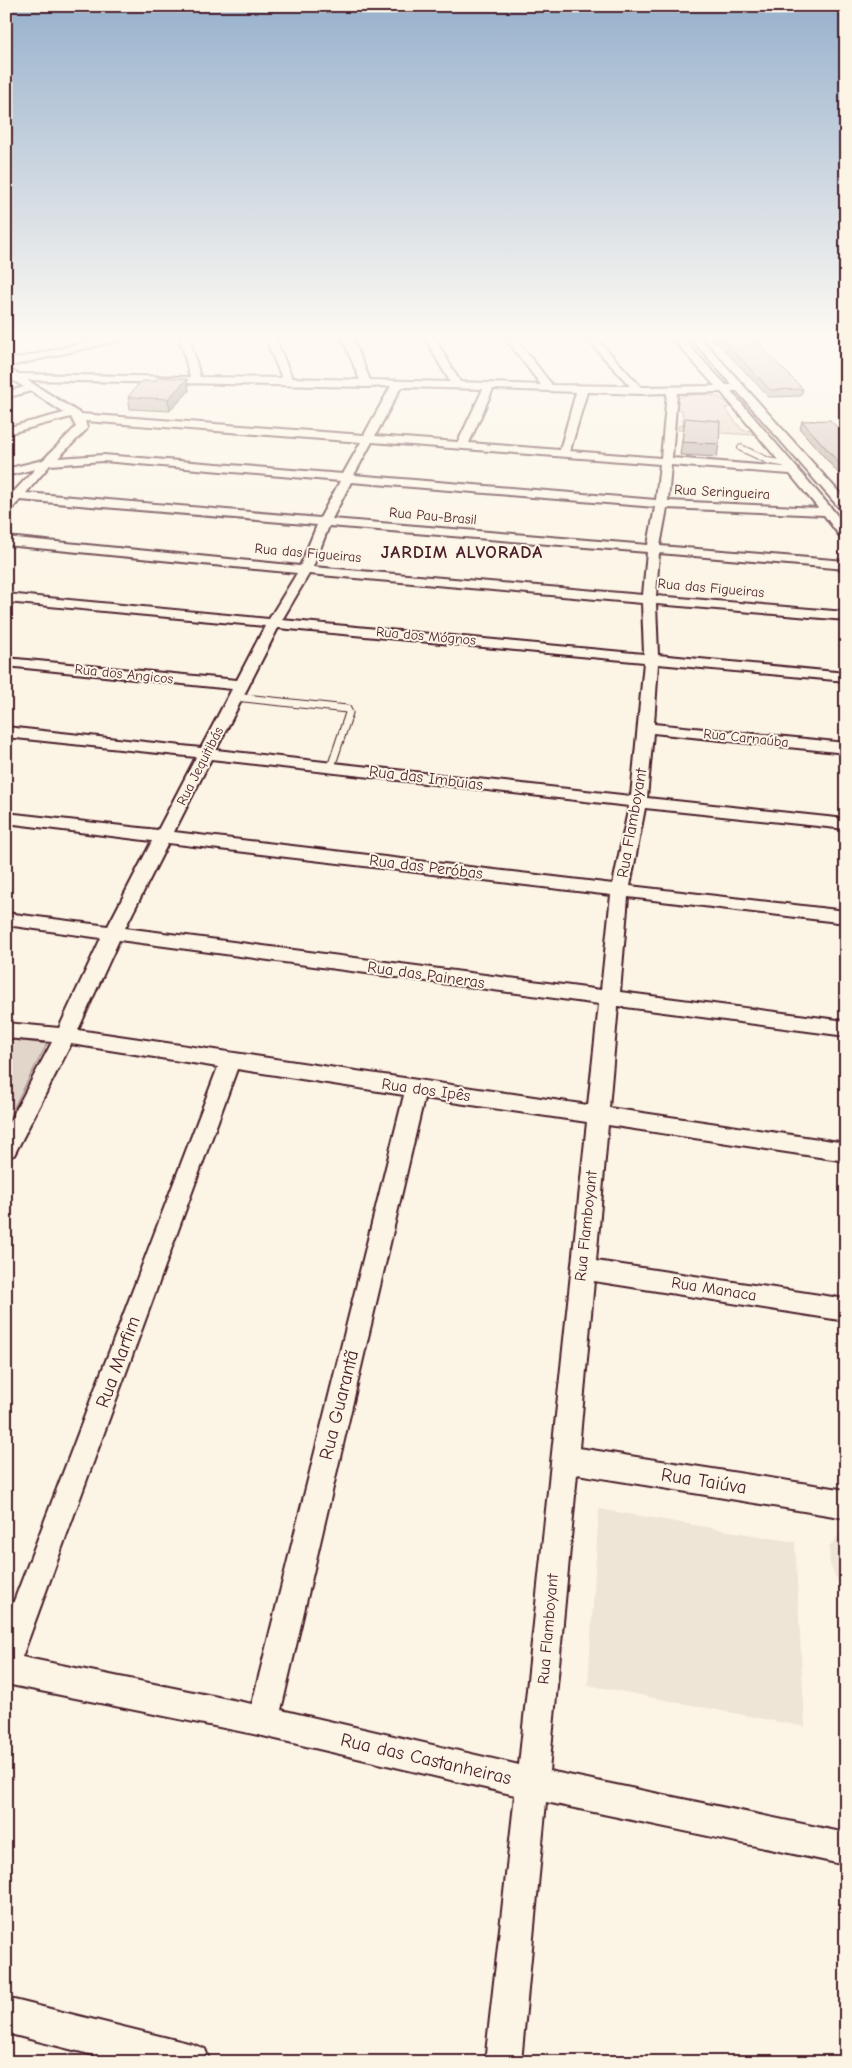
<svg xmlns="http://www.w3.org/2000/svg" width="852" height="2068" viewBox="0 0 852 2068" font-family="'Comic Neue',sans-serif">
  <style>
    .built { fill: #eee5d7 }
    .green { fill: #e2d5ca; stroke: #967a7a }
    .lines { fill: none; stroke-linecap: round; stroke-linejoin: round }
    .lane-far1-casing { stroke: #4a1f2b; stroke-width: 8 }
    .lane-casing { stroke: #4a1f2b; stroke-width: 9 }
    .street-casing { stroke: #4a1f2b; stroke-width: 4 }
    .lane-far1 { stroke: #fcf5e5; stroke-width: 5.5 }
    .lane { stroke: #fcf5e5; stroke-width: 7 }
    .street { fill: #fcf5e5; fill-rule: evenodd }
    .wall { fill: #b2a59d; stroke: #4a1f2b }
    .shaded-wall { fill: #918680; stroke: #4a1f2b }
    .building { fill: #cfc0b7; stroke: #4a1f2b }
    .labels { text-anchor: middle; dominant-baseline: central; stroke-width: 4; stroke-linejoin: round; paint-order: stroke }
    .far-street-label { font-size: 14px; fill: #4a1f2b; stroke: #fcf5e5 }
    .street-label { font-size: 16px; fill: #4a1f2b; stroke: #fcf5e5 }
    .far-district-label { font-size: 18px; font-weight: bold; letter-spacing: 1px; fill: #4a1f2b; stroke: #fcf5e5 }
    .near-street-label { font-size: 19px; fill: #4a1f2b; stroke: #fcf5e5 }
  </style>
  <rect width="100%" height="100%" fill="#fcf5e5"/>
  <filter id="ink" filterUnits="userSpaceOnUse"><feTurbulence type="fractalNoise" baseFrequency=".02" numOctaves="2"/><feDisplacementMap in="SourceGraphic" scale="10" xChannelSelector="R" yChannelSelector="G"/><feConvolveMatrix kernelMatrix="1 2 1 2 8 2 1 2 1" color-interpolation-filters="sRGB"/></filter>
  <g filter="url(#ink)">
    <g class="built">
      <polygon points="599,1509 795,1542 805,1727 588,1685"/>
      <polygon points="846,1533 846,1592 839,1584 830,1565 829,1547 840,1534"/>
    </g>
    <g class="green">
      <path d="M 687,395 C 705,395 718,392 731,407 L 725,408 L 742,430 L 751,431 L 753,435 L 678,430 L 678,426 L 683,425 L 682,410 L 675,409 C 676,400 678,396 687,395 Z"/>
      <polygon points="6,1039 47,1044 6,1122"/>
    </g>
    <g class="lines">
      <defs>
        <polyline id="lane-far1" points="741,448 769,461 787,464"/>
        <polyline id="lane" points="235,697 347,709 349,713 331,767"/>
        <g id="street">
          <polygon points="118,335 135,335 130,338 6,367 6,361"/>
          <path d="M 179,335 L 189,335 L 200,377 L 282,378 L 264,335 L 274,335 L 292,378 L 360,380 L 341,335 L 351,335 L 370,380 L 450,382 L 423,335 L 433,335 L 460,382 L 541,385 L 503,335 L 513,335 L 552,385 L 630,386 L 583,335 L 593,335 L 641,387 L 715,386 L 669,335 L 679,335 L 726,385 L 732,385 L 688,335 L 698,335 L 846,500 L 846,512 L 842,511 L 737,391 L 731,391 L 832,509 L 846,527 L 846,540 L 842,539 L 824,515 L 667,508 L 660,546 L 846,561 L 846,569 L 659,553 L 656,596 L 846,612 L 846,620 L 656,604 L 658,655 L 846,673 L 846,681 L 658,664 L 654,724 L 846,743 L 846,753 L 653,733 L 647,798 L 846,819 L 846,829 L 645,808 L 630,886 L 846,911 L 846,923 L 628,897 L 620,992 L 846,1021 L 846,1036 L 618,1006 L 609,1108 L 846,1143 L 846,1161 L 608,1125 L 596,1261 L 846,1299 L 846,1321 L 594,1281 L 579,1448 L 846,1490 L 846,1518 L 577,1474 L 549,1771 L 846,1833 L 846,1865 L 546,1802 L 521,2062 L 485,2062 L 515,1795 L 263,1736 L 6,1684 L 6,1622 L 218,1067 L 71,1044 L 14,1155 L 6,1158 L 6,1128 L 52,1042 L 6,1038 L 6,1023 L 59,1028 L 101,938 L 6,925 L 6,913 L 108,926 L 152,841 L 6,823 L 6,813 L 158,830 L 196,757 L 6,737 L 6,727 L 201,748 L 232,689 L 6,666 L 6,658 L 237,680 L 265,626 L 6,602 L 6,594 L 269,619 L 297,573 L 6,545 L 6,537 L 300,566 L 317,525 L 20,500 L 10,511 L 6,512 L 6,500 L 35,469 L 6,476 L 6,469 L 43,460 L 76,427 L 71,417 L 6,434 L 6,428 L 64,413 L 31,391 L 6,398 L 6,392 L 24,387 L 6,376 L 6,368 L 18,374 L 190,377 ZM 27,380 L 367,387 L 391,386 L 364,435 L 81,414 ZM 401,387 L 483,389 L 458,442 L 375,436 ZM 493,389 L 576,392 L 560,450 L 469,443 ZM 587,392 L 640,394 L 667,393 L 661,458 L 570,451 ZM 721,392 L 784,467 L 672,458 L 677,393 ZM 85,421 L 361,442 L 343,474 L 103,455 L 58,458 L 86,430 L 87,428 ZM 372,442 L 660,464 L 656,500 L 354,475 ZM 103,461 L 340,481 L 320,518 L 26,493 L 50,465 ZM 671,465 L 790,474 L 818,508 L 668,501 ZM 351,482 L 655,507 L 648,545 L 332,519 ZM 329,526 L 647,552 L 643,595 L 313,567 ZM 309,574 L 642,603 L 644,654 L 282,620 ZM 278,628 L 644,662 L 631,796 L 216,750 ZM 211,759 L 629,806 L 613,884 L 174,832 ZM 168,843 L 611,895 L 601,990 L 125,928 ZM 119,940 L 599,1004 L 588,1105 L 78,1030 ZM 237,1069 L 404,1095 L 252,1704 L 22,1657 ZM 424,1098 L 587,1122 L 519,1765 L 281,1710 Z"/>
          <polygon points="6,1998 192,2044 205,2049 210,2062 121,2062 6,2033"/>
        </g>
      </defs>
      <use href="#lane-far1" class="lane-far1-casing"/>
      <use href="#lane" class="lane-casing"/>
      <use href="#street" class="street-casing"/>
      <use href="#lane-far1" class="lane-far1"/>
      <use href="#lane" class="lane"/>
      <use href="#street" class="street"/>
    </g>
    <g class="wall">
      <polygon points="710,335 750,335 762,345 761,348 803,389 801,396 769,397"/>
      <polygon points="187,379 189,391 170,411 130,409 128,397 155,381"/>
      <polygon points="685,418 719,444 717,457 680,455"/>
      <polygon points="802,421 846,436 846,482 800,429"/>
    </g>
    <polygon class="shaded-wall" points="187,379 189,391 170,411 168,399"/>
    <g class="building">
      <polygon points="718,335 750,335 762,345 759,345 803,389 770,390"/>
      <polygon points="158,377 187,379 168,399 128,397 141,381 155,381"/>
      <polygon points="685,418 720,421 719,444 682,442"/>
      <polygon points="830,420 846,436 846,471 802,421"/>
    </g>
  </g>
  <linearGradient id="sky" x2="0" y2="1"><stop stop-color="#98b1cd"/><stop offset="0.54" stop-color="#fefaf3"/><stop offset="1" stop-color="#fefaf3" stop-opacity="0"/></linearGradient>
  <rect width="852" height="625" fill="url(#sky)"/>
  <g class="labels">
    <g class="far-street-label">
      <text transform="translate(722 492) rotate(3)">Rua Seringueira</text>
      <text transform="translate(433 516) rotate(5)">Rua Pau-Brasil</text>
      <text transform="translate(308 553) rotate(5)">Rua das Figueiras</text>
      <text transform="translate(711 588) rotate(5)">Rua das Figueiras</text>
      <text transform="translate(426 636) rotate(5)">Rua dos Mógnos</text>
      <text transform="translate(124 674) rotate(6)">Rua dos Angicos</text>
      <text transform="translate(746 738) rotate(6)">Rua Carnaúba</text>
      <text transform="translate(200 766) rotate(-63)">Rua Jequitibás</text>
    </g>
    <g class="street-label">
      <text transform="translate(426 778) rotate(7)">Rua das Imbuias</text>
      <text transform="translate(632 823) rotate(-80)">Rua Flamboyant</text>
      <text transform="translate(426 867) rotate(7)">Rua das Peróbas</text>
      <text transform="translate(426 975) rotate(8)">Rua das Paineras</text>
      <text transform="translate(426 1090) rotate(8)">Rua dos Ipês</text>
      <text transform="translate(586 1226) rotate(-84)">Rua Flamboyant</text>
      <text transform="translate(714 1289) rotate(9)">Rua Manaca</text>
      <text transform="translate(548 1629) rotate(-85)">Rua Flamboyant</text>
    </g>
    <g class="far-district-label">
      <text x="462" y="552">JARDIM ALVORADA</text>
    </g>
    <g class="near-street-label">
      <text transform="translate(118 1362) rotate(-70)">Rua Marfim</text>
      <text transform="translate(339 1405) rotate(-76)">Rua Guarantã</text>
      <text transform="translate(704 1481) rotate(9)">Rua Taiúva</text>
      <text transform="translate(426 1759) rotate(13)">Rua das Castanheiras</text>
    </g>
  </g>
  <rect width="852" height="2068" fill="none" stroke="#fcf5e5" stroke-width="25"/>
  <rect x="12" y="12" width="827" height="2043" fill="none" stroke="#4a1f2b" stroke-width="2" filter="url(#ink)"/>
</svg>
